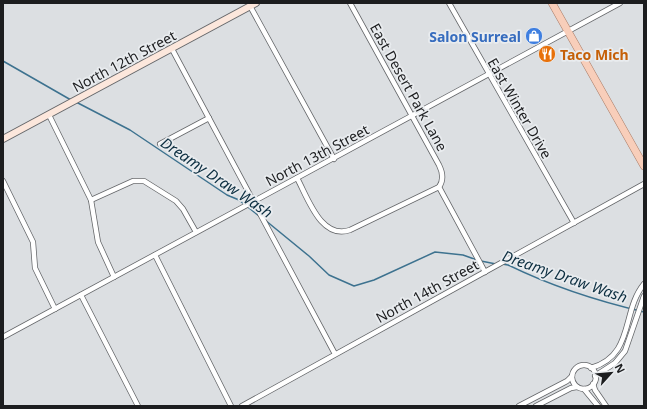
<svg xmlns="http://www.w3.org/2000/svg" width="647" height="409" viewBox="0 0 647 409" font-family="'Noto Sans',sans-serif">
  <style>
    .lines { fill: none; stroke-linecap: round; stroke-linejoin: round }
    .stream { stroke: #3d728f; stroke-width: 1.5 }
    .street-casing { stroke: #646669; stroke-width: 6 }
    .secondary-casing { stroke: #646669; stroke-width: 8 }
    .primary-casing { stroke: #a87b66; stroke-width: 8 }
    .street { stroke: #fff; stroke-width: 4.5 }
    .secondary { stroke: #fce7dc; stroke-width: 6 }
    .primary { stroke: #f8ceba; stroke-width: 7 }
    .labels { text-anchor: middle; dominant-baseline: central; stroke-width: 3.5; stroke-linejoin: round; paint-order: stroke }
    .shop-label { font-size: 14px; font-weight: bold; fill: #366cbe; stroke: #e9ecef; text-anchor: end }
    .food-label { font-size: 14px; font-weight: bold; fill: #c56008; stroke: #e9ecef; text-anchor: start }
    .street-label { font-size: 14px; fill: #1c1d1f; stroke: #e9ecef }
    .water-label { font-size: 15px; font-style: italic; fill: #0c2e40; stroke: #e9ecef }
  </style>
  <rect width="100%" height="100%" fill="#dcdfe2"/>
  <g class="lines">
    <g class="stream">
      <polyline points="3,61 71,100"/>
      <polyline points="76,102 130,130 227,195 239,200 259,216"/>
      <polyline points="265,220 309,256 329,275 354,286 374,280 435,252 463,255 477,260"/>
      <polyline points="481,261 496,264"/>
      <path d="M 502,264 L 508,265 C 551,286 597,301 644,312"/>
    </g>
    <defs>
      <g id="street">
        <polyline points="449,3 574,223"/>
        <polyline points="250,6 334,159"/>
        <polyline points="172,49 335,354"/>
        <polyline points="49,115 91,200 98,242 114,277"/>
        <polyline points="160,144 209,118"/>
        <path d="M 297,178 C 308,198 321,240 350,230 L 439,187 C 444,180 443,173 439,165 L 350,3"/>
        <polyline points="3,181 33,242 35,268 55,309"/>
        <polyline points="439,187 485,272"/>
        <polyline points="91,200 133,181 144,181 176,201 183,209 196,232"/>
        <polyline points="155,255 231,406"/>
        <polyline points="81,295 138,406"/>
        <polyline points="3,337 620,3"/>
        <circle cx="584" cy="377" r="12"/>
        <path d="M 591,368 C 635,355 621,312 644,284"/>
        <polyline points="595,376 615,363 625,351 644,296"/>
        <polyline points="593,384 595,390 606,406"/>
        <polyline points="584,389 598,406"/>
        <polyline points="242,406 644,184"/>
        <polyline points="519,406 567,381 572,376"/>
        <polyline points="536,406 571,388 577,387"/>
      </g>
      <polyline id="secondary" points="3,139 256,3"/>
      <polyline id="primary" points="552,3 644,166"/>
    </defs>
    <use href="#street" class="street-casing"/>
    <use href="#secondary" class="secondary-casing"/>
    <use href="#primary" class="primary-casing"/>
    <use href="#street" class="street"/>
    <use href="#secondary" class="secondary"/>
    <use href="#primary" class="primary"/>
  </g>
  <defs>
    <symbol id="shop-disc" viewBox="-11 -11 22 22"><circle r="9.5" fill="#3f7fe0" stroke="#e9ecef"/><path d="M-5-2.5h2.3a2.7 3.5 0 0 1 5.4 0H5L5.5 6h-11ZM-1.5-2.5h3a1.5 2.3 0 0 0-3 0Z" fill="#fff"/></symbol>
    <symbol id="restaurant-disc" viewBox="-11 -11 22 22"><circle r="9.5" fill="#e8710a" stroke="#e9ecef"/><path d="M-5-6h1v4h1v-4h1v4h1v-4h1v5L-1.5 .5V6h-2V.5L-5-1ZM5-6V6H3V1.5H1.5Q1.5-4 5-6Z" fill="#fff"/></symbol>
  </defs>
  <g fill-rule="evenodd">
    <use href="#shop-disc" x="524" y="26" width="20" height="20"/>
    <use href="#restaurant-disc" x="537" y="44" width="20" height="20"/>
  </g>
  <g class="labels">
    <g class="shop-label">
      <text x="521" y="36">Salon Surreal</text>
    </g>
    <g class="food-label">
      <text x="560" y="54">Taco Mich</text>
    </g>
    <g class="street-label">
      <text transform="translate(124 61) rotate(-28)">North 12th Street</text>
      <text transform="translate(409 87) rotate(61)">East Desert Park Lane</text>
      <text transform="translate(520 108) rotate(60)">East Winter Drive</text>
      <text transform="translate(317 155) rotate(-28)">North 13th Street</text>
      <text transform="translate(427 291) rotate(-29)">North 14th Street</text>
    </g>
    <g class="water-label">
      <text transform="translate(217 177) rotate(34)">Dreamy Draw Wash</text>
      <text transform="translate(565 276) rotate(19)">Dreamy Draw Wash</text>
    </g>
  </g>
  <rect width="647" height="409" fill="none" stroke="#1c1d1f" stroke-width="8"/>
  <g transform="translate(611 373) rotate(63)" stroke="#e9ecef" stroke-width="3" paint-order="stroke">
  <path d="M0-3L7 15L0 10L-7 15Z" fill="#1c1d1f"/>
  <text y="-6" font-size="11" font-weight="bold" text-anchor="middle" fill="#1c1d1f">N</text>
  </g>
</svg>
